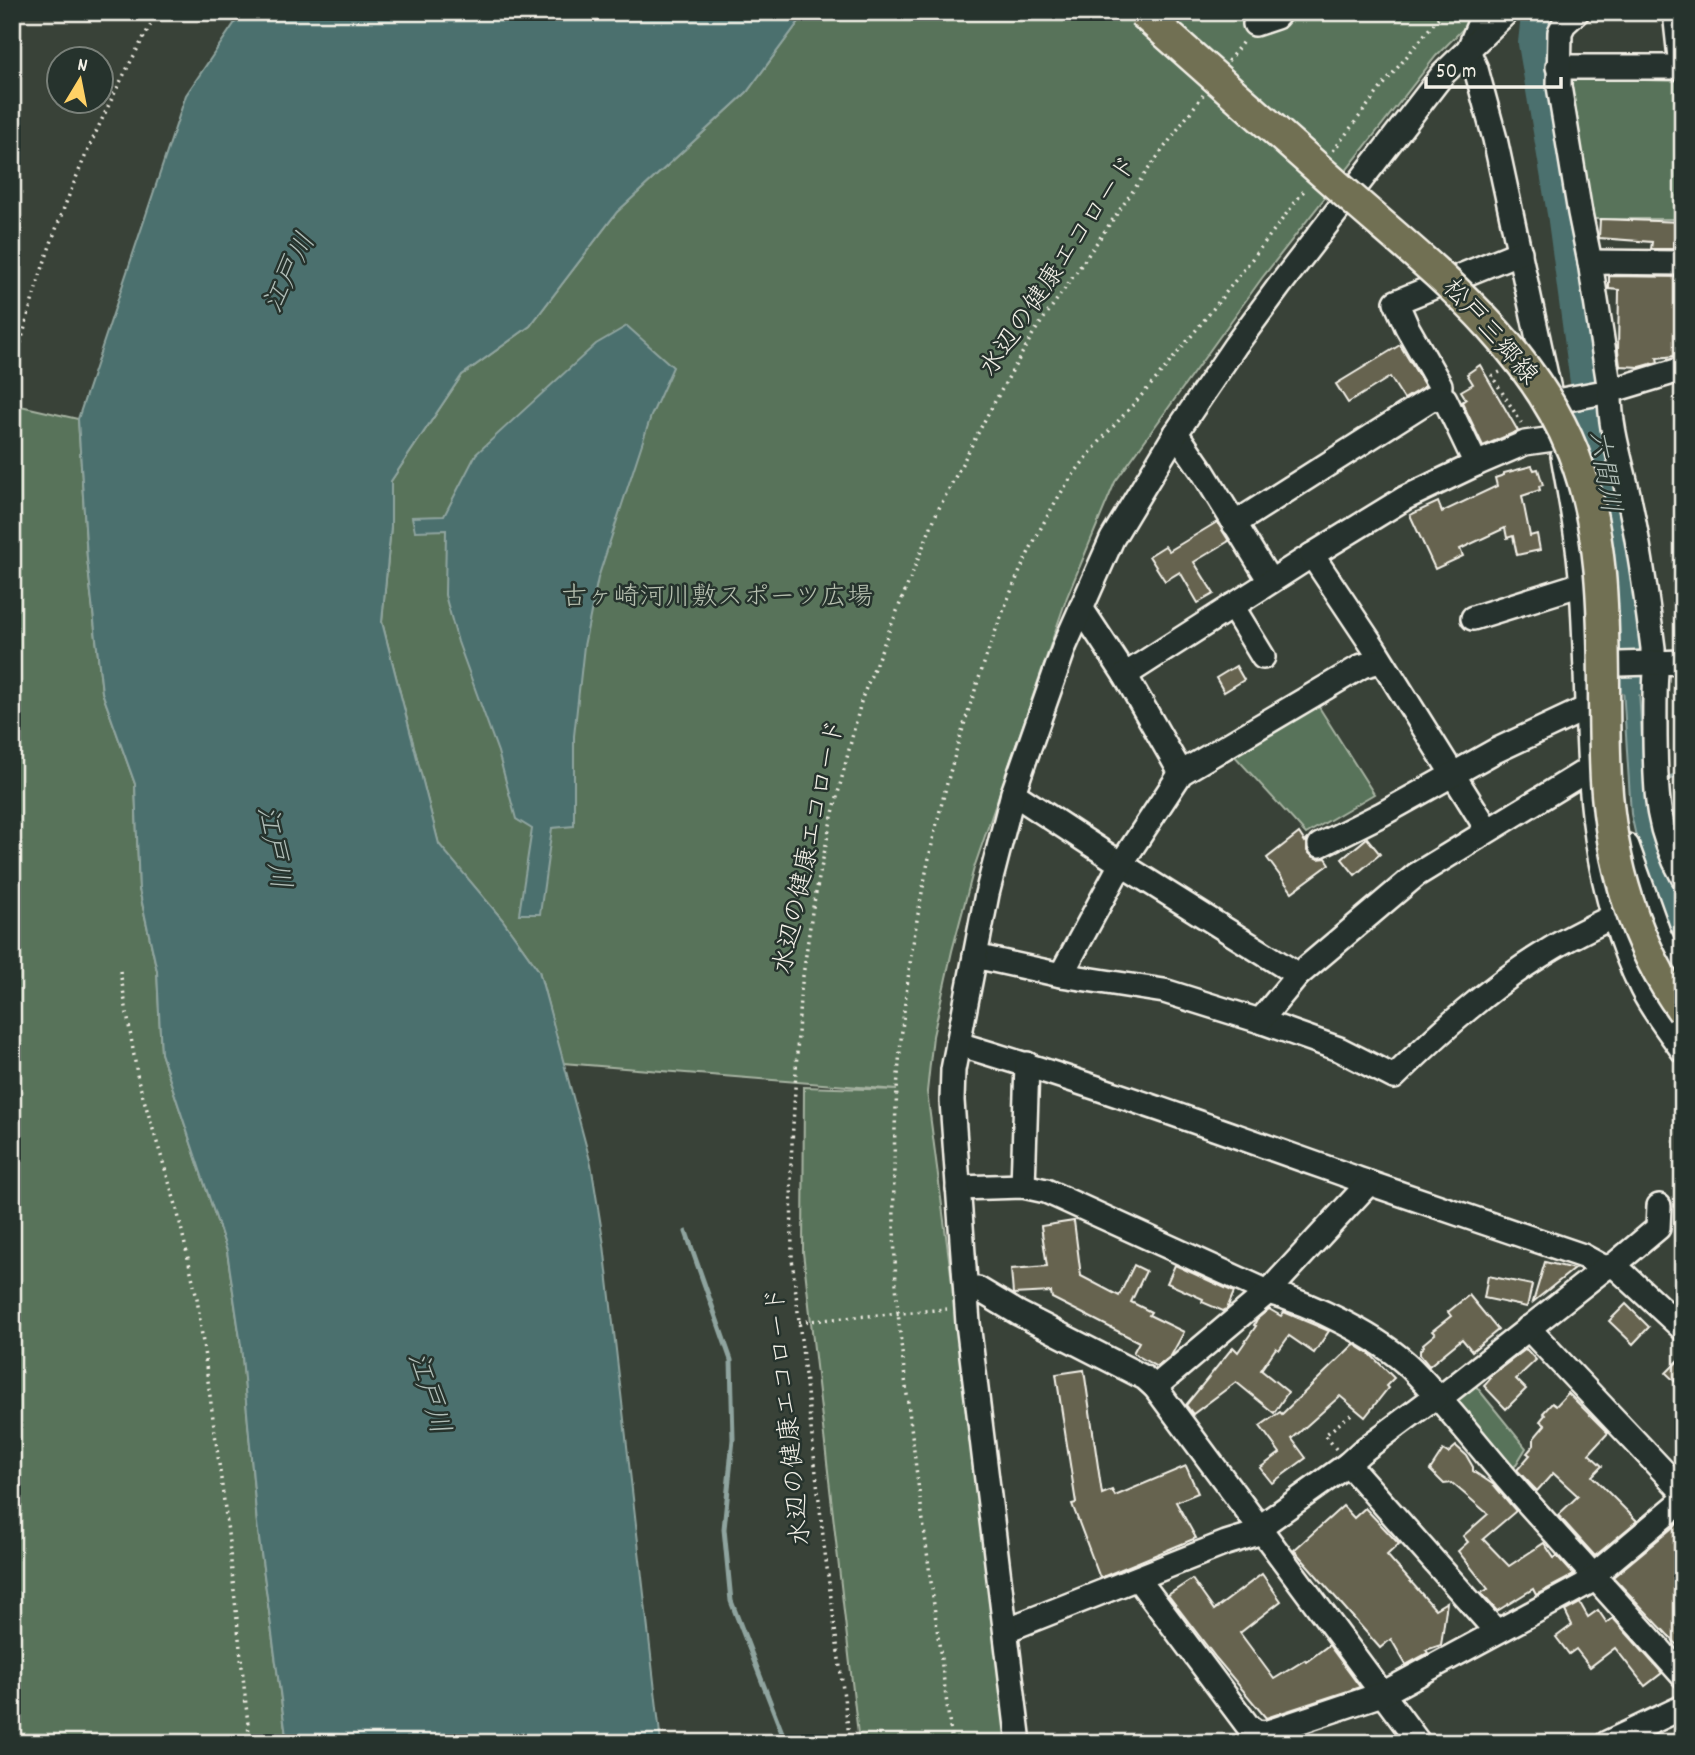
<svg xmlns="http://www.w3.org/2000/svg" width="1695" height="1755" viewBox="0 0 1695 1755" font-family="Dekko,'Klee One',sans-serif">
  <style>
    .green { fill: #58735a; stroke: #a6b2a1; stroke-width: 2 }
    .water { fill: #4b706e; stroke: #8fa49f; stroke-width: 2 }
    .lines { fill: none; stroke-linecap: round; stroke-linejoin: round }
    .stream { stroke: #8fa49f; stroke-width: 5 }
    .river { stroke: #4b706e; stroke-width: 32 }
    .building { fill: #666450; stroke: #f4f1e8; stroke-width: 2 }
    .minor-casing { stroke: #f4f1e8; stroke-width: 28 }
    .path { stroke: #f4f1e8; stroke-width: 3.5; stroke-dasharray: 2 5; stroke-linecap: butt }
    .minor { stroke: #26332d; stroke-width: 23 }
    .major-bridge-casing { stroke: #f4f1e8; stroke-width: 35; stroke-linecap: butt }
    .major-bridge { stroke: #716f52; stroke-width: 30 }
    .labels { text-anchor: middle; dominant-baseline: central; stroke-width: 5; stroke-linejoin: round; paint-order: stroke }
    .street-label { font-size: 26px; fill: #f4f1e8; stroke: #26332d }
    .park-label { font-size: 26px; fill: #b6bfaf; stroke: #26332d }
    .water-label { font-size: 28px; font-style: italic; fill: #b0bdb7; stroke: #26332d }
  </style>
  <rect width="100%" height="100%" fill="#394238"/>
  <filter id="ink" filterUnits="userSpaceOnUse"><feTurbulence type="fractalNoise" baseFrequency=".0143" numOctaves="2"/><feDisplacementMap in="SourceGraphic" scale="14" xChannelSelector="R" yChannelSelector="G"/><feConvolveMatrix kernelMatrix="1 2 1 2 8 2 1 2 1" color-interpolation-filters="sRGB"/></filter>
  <g filter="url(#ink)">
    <g class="green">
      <polygon points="806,12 1480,12 1436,56 1262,278 1115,482 1067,597 974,868 952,951 933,1036 927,1092 1013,1743 859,1743 803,1252 804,1087 897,1090 563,1063 539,971 502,919 439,845 382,622 391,526 391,481 462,375 530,326 617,212 747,92"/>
      <polygon points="1568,78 1683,81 1683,219 1593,219"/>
      <polygon points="12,404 78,419 87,558 102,692 135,784 139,889 157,971 161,1053 227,1251 241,1345 257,1524 287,1743 12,1743"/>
      <polygon points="1317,704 1374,794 1306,834 1232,753"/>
      <polygon points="1471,1380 1526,1448 1512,1471 1453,1409 1458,1392"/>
    </g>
    <g class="water">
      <polygon points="242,12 806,12 747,92 617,212 530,326 462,375 391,481 391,526 382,622 439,844 502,919 539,971 591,1164 604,1245 661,1743 287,1743 257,1524 241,1345 227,1251 161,1053 157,971 139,889 135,784 102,692 87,558 78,419 186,95"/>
      <polygon points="627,326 673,367 651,416 598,578 584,646 574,736 574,826 552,828 540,914 519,914 532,829 516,819 498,752 458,642 445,595 446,530 415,531 412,517 444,516 476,454 596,344"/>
      <polygon points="1636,639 1646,807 1659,855 1683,902 1683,951 1663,915 1639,850 1631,814 1620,640"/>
    </g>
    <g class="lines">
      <g class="stream">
        <polyline points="1662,780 1683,774"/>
        <polyline points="686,1232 731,1360 733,1439 724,1529 731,1601 786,1743"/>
      </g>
      <polyline class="river" points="1543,12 1536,25 1534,43 1563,213 1589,404 1617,551 1631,658 1632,680"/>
    </g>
    <g class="building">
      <polygon points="1600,219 1683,222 1683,242 1673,242 1673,249 1651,249 1652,242 1599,238"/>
      <polygon points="1609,276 1683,277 1680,336 1683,336 1683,355 1657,358 1658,362 1640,367 1620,366 1618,351 1619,290 1609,289"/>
      <polygon points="1400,345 1425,386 1404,399 1390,377 1348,403 1336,384"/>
      <polygon points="1480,365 1518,431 1483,446 1462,402 1466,399 1461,391 1473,384 1467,374"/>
      <polygon points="1532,466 1534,470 1538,469 1543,485 1539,486 1540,490 1522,496 1530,536 1537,534 1540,550 1517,555 1513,536 1507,538 1505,528 1460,549 1463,556 1435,569 1410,515 1438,502 1442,512 1497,486 1495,478 1504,475 1504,473"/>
      <polygon points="1217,522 1229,541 1194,562 1214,594 1198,603 1180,572 1165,581 1149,556 1165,546 1169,551"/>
      <polygon points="1236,666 1244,680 1224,692 1216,678"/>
      <polygon points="1299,833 1305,842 1307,840 1307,851 1312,856 1318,859 1326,858 1330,864 1292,892 1267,858"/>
      <polygon points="1367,838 1380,854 1355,875 1342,859"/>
      <polygon points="1074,1221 1081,1276 1119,1296 1134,1265 1146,1271 1131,1302 1151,1312 1149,1315 1184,1332 1171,1356 1157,1367 1133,1353 1139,1342 1052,1298 1051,1292 1013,1294 1011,1269 1047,1266 1041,1226"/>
      <polygon points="1545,1262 1574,1269 1533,1302"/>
      <polygon points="1175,1265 1234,1292 1227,1309 1223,1311 1202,1302 1203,1299 1167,1283"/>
      <polygon points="1488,1276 1532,1285 1527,1307 1484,1298"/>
      <polygon points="1469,1295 1498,1330 1472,1351 1462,1339 1429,1366 1420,1355 1420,1350 1424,1346 1423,1344 1435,1334 1432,1331 1451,1316 1448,1312"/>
      <polygon points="1626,1304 1649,1327 1633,1344 1609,1321"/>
      <polygon points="1269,1309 1281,1316 1284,1312 1329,1331 1314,1353 1289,1336 1279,1350 1276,1348 1261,1370 1288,1392 1274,1413 1236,1382 1193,1414 1186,1405 1233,1347 1238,1352 1256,1326 1254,1325 1257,1319"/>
      <polygon points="1354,1344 1371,1355 1394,1378 1386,1386 1388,1388 1365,1417 1340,1396 1292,1439 1306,1458 1272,1483 1260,1468 1280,1453 1260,1426 1280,1412 1282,1414"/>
      <polygon points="1526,1349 1536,1360 1516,1379 1526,1389 1506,1409 1484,1386 1490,1379 1489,1377"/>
      <polygon points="1683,1356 1683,1389 1666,1373"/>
      <polygon points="1084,1370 1102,1494 1112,1490 1115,1496 1186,1466 1198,1493 1176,1502 1196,1538 1100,1578 1072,1504 1076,1503 1056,1374"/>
      <polygon points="1568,1393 1608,1433 1589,1454 1602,1466 1592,1476 1637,1521 1595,1556 1558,1515 1578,1496 1553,1473 1537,1491 1517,1470 1530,1455 1527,1453 1534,1445 1534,1438 1545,1425 1540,1421 1545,1415 1543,1413 1552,1403 1556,1406"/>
      <polygon points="1456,1446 1466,1455 1473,1467 1473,1471 1494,1485 1516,1511 1483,1539 1509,1566 1544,1543 1554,1558 1557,1556 1574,1575 1536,1595 1533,1589 1497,1611 1481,1593 1488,1589 1458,1551 1468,1542 1463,1536 1488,1514 1452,1483 1444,1484 1430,1470 1443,1450 1448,1453"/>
      <polygon points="1343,1506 1354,1518 1365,1508 1399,1544 1387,1555 1435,1609 1447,1602 1441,1645 1426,1650 1428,1653 1406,1665 1391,1639 1380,1648 1294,1550"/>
      <polygon points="1683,1519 1683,1651 1613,1577"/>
      <polygon points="1262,1574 1281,1601 1240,1633 1274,1679 1305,1660 1306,1662 1329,1645 1360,1687 1266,1718 1216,1658 1168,1595 1192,1579 1214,1610"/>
      <polygon points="1580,1603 1588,1617 1598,1610 1607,1623 1613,1618 1662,1673 1645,1686 1615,1648 1590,1667 1576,1649 1569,1654 1556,1637 1572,1625 1565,1611"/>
    </g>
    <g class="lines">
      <defs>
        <g id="minor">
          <polyline points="1484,12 1468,51 1476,69 1495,139 1551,399"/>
          <polyline points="1675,12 1681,67"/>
          <polyline points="1255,24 1276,17 1280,12"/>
          <polyline points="1558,67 1683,67"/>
          <polyline points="1590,262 1683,263"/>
          <polyline points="1439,399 1440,385 1407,327 1396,302 1520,252"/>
          <polyline points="1551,402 1610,391 1590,262 1580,213 1559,86 1560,32 1564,24 1577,12"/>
          <polyline points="1176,433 1203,472 1270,581"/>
          <path d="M 1563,456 C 1571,500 1579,544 1582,588 C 1592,727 1578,859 1642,989 C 1653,1011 1669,1031 1683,1051"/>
          <polyline points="1234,524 1432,398 1445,399 1476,464"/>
          <polyline points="1232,606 1263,657"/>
          <polyline points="1081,608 1125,675 1312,555"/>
          <polyline points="1473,618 1582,584"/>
          <path d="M 1653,662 L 1653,648 C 1647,601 1641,554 1631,508 C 1624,470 1609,430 1610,391 L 1683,369"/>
          <path d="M 1657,662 C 1654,687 1655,712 1655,737 C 1656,791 1655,828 1683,877"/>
          <polyline points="1588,665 1683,662"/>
          <polyline points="1125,675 1181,773"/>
          <polyline points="1013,793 1121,864 1298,975"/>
          <polyline points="1487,829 1374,648 1312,555 1405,498 1476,464 1525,443 1560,438"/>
          <polyline points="1320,845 1382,814 1495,751 1587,708"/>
          <polyline points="1627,846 1659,935 1683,981"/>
          <path d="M 975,956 L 1061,975 L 1164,991 L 1260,1021 L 1339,1049 L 1394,1077 C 1440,1032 1488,988 1543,954 C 1565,939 1590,928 1614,916"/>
          <polyline points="1061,975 1121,864 1181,773 1362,666 1381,661"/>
          <polyline points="1260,1021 1298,975 1416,875 1589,769"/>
          <path d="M 958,1044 C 1096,1085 1231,1134 1366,1182 C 1438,1207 1511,1231 1583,1256 L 1605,1268"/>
          <polyline points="1023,1186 1027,1064"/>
          <path d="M 958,1188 L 1023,1186 L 1046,1191 L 1268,1292 C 1312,1304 1380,1337 1412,1369 C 1453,1411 1488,1459 1527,1502 C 1579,1560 1631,1617 1683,1676"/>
          <polyline points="1614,1265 1683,1329"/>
          <polyline points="966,1290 978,1289 1018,1313 1145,1378 1155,1387 1419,1743"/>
          <polyline points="1528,1328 1683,1492"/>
          <polyline points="1155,1387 1268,1292 1369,1183"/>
          <polyline points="1439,1399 1605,1268 1614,1265 1658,1228 1659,1206"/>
          <polyline points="1348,1464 1495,1630"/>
          <polyline points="1260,1527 1348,1464 1361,1452 1436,1396"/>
          <polyline points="1594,1575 1683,1500"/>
          <polyline points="1138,1579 1248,1726 1256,1732 1265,1733 1382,1694 1597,1578"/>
          <polyline points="1006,1630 1226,1543 1262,1532"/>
          <polyline points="1019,1743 968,1323 952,1101 953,1070 987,894 1013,793 1065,645 1112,539 1176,433 1235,346 1280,285 1443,74 1507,12"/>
          <polyline points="1607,1743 1683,1707"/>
        </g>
      </defs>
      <use href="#minor" class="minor-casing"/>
      <g class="path">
        <polyline points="1228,61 1245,39"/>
        <polyline points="1333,151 1381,88 1443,12"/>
        <polyline points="1500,372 1492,376 1522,424"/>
        <path d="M 12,377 C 19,350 26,322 34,295 C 64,196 107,101 158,12"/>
        <polyline points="120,971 138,1080 176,1205 197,1298 227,1524 250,1743"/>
        <polyline points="799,1322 947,1309"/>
        <polyline points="1336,1449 1325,1435 1354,1412"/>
        <polyline points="850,1743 824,1545 792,1258 791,1162 800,997 812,912 830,825 862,698 937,512 989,412 1033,334 1144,175 1203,95"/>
        <path d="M 952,1743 C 940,1651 928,1559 916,1468 C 908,1398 897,1329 895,1259 C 888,1079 910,899 963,728 C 987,651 1014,572 1055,503 C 1083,454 1125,416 1161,373 C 1211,313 1259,250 1306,188"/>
      </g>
      <use href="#minor" class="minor"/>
      <defs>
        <path id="major-bridge" d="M 1142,12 C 1211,73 1280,135 1349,196 C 1433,270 1530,344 1573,452 C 1614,557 1600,670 1606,780 C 1611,862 1634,944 1683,1011"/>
      </defs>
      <use href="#major-bridge" class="major-bridge-casing"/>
      <use href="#major-bridge" class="major-bridge"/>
    </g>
  </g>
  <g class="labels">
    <g class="street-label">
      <text transform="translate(1060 267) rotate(-56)">水辺の健康エコロード</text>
      <text transform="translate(1489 333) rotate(49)">松戸三郷線</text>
      <text transform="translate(811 847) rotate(-78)">水辺の健康エコロード</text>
      <text transform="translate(790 1416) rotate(-96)">水辺の健康エコロード</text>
    </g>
    <g class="park-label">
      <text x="717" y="598">古ヶ崎河川敷スポーツ広場</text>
    </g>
    <g class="water-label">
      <text transform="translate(292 274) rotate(-64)">江戸川</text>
      <text transform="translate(1602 472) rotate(81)">六間川</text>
      <text transform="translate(271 848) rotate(80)">江戸川</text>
      <text transform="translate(426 1394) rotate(73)">江戸川</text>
    </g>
  </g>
  <rect width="1695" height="1755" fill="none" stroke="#26332d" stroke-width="42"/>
  <rect x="21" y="21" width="1653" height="1713" fill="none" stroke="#f4f1e8" stroke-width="2.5" filter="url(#ink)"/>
  <g transform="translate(80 80) rotate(10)"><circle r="33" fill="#26332d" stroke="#787f78" stroke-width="2"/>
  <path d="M0-5L12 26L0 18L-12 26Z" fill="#ffd166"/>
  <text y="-10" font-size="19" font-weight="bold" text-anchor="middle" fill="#f4f1e8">N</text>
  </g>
  <path d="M1426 77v10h135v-10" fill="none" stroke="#f4f1e8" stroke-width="3.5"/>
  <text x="1436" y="77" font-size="21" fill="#f4f1e8" stroke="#26332d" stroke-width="5" paint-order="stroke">50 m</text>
</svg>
